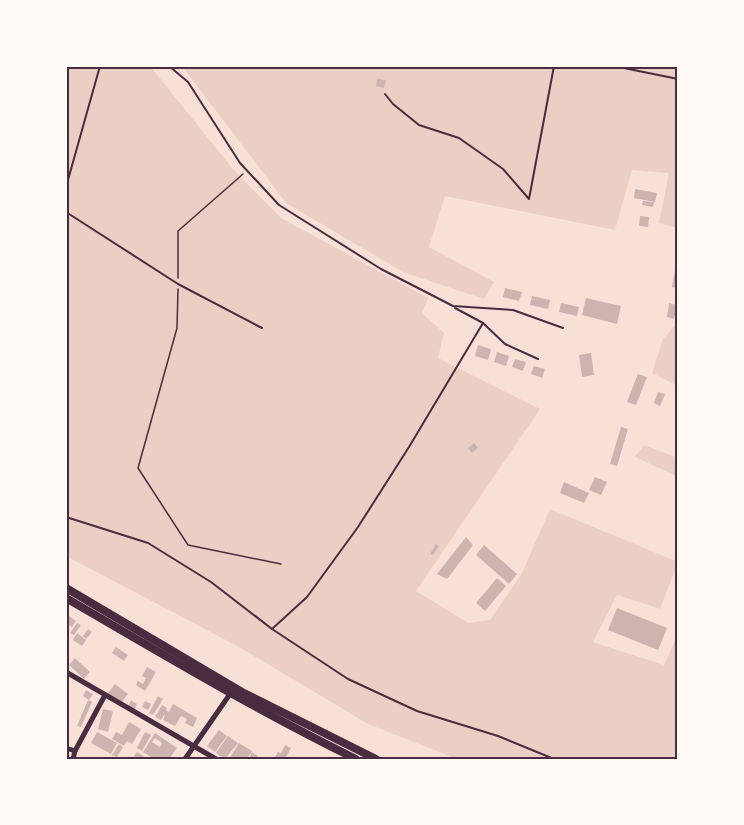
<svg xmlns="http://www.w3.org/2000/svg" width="744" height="825" viewBox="0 0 744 825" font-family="'Public Sans',sans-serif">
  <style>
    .green { fill: #ebcfc5 }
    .building { fill: #ccb4b1; fill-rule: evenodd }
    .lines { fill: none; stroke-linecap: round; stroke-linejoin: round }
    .path { stroke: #4a2c40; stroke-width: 1.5 }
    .service { stroke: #4a2c40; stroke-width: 2 }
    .minor { stroke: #4a2c40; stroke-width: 5 }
    .secondary { stroke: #4a2c40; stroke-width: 8 }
    .neatline { fill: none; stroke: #4a2c40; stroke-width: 2 }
  </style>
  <rect width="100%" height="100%" fill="#f7e1d7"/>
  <g class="green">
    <polygon points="66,66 150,66 233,169 281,218 428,298 422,313 444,333 438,358 540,409 416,591 468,623 490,620 522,573 550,509 678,562 660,609 617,595 593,642 664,665 678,634 678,759 457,759 368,724 239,647 66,556"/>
    <polygon points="182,66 678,66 678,228 659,223 669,173 632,170 615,230 445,196 429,247 494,282 484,299 403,272 286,203"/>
    <polygon points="678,322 678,386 652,373 663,339"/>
    <polygon points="644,445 678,458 678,477 635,457"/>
  </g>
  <g class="building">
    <polygon points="377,79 386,80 384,88 376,86"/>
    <polygon points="635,189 657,193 655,202 634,198"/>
    <polygon points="643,201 654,202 653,207 642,205"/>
    <polygon points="640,216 649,217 648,227 639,226"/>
    <polygon points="675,270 678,270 678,288 672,287"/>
    <polygon points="505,288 522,292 519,301 503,297"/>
    <polygon points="532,296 550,300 548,309 530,305"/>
    <polygon points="586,298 621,306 617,324 582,315"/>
    <polygon points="561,303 579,307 577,316 559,312"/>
    <polygon points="669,303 677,305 674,319 667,317"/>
    <polygon points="478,345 491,349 488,360 475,356"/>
    <polygon points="497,352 509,356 506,366 494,362"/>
    <polygon points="591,353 594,375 582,377 579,355"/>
    <polygon points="515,359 526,362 523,371 512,367"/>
    <polygon points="534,366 545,369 542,378 531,374"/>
    <polygon points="638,374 647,377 636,405 627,402"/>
    <polygon points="658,392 665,394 660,406 654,403"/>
    <polygon points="621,427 628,429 617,466 610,464"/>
    <polygon points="474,443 478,448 472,453 468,448"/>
    <polygon points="595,477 607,482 601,495 589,490"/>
    <polygon points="564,482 589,493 584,503 560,493"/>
    <polygon points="466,537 473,545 447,579 437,574"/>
    <polygon points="436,544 439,546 433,555 430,554"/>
    <polygon points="484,545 517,574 509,584 476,555"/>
    <polygon points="497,578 506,586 485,611 476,603"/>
    <polygon points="617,608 667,628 658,650 608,630"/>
    <polygon points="66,614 76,621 72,627 66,623"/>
    <polygon points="77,623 81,625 74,635 70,633"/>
    <polygon points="88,629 92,632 86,639 83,636"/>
    <polygon points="77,633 86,640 82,646 73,640"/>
    <polygon points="116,647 128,655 124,661 112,653"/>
    <polygon points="75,658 90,672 84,679 69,665"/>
    <polygon points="147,667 156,672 145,691 136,685 138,681 143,684 146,678 142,676"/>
    <polygon points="115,684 128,694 121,703 108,693"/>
    <polygon points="86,690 93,694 89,700 83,696"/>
    <polygon points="158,696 163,699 153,715 149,713"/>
    <polygon points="88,700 92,702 81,727 77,726"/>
    <polygon points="131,700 137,704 134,710 128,707"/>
    <polygon points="145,701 151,704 148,710 142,707"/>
    <polygon points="173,704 197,718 193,727 185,723 187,719 181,716 175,726 163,720 165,715 164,715 161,720 155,717 162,705 167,708 166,710 169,712"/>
    <polygon points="103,709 113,711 108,732 98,729"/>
    <polygon points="129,722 141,729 132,744 127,741 124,746 112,739 116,732 122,735"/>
    <polygon points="219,730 227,736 215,752 207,746"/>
    <polygon points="97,732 117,743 111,754 91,743"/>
    <polygon points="145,732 151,735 142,751 137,748"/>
    <path d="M 155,733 L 177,748 L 169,759 L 154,759 L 143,752 ZM 155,738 L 162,743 L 160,747 L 152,742 Z"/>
    <polygon points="228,736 238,743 225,759 216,753"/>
    <polygon points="239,743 252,751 247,759 229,759"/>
    <polygon points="119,744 123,747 117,757 112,755"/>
    <polygon points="285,745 291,748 285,759 274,759 278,752 281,753"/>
    <polygon points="137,752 148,759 133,758"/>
    <polygon points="252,752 258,756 256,759 249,759"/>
  </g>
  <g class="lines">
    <g class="path">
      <polyline points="178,278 178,231 243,174"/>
      <polyline points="178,289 177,328 138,468 188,545 281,564"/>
    </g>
    <g class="service">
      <polyline points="169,66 188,82 240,163 279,205 381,269 453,306 513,310 563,328"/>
      <polyline points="614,66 678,79"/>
      <polyline points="385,94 393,104 419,125 459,138 503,169 529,199 554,66"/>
      <polyline points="66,187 100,66"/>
      <polyline points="66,212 178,284 262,328"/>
      <polyline points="455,308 483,323 505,344 538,359"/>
      <polyline points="66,517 148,543 211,582 272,629 348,679 417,711 498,736 554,759"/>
      <polyline points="272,629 307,597 358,527 409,447 483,323"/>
    </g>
    <g class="minor">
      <polyline points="66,672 216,759"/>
      <polyline points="66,748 75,751"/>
      <polyline points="73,759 75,751 105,695"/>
      <polyline points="185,759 230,694"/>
    </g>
    <g class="secondary">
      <polyline points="66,588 242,692 376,759"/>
      <path d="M 66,598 C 162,654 256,710 356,759"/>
    </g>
  </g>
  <rect width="744" height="825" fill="none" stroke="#fffaf5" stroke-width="135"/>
  <rect x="68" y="68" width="608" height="690" class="neatline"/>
</svg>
